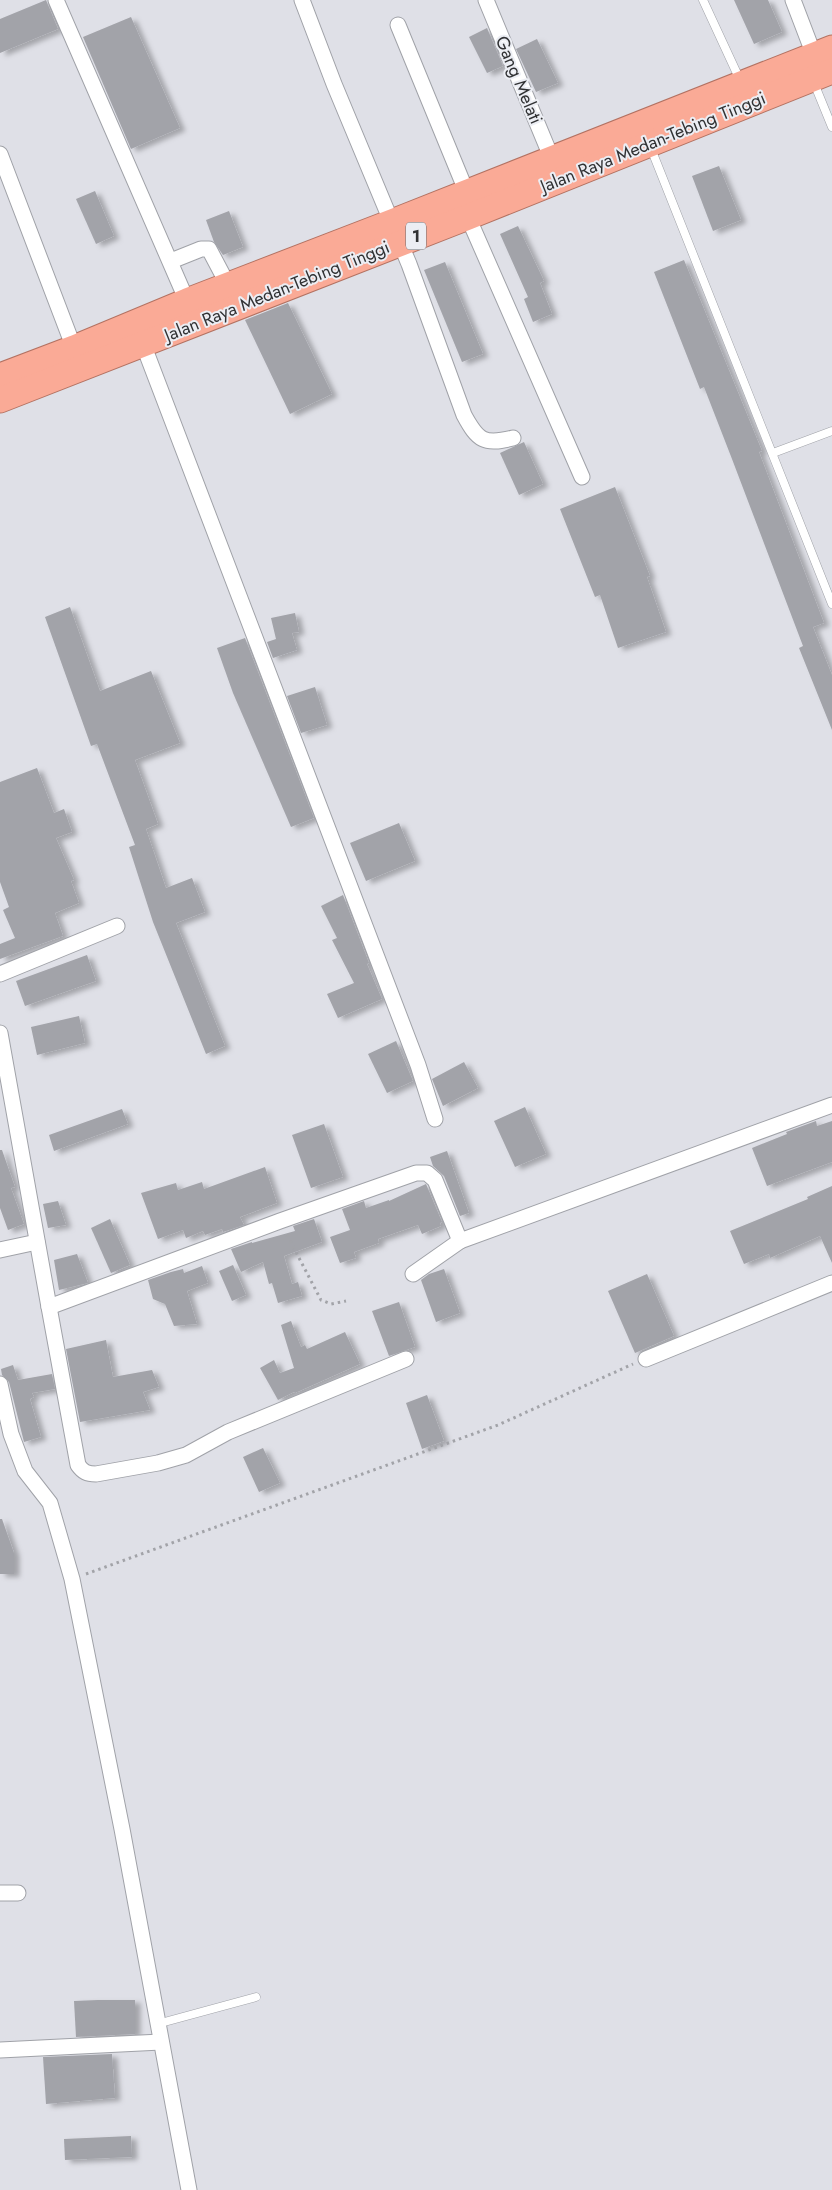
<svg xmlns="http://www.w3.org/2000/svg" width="832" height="2190" viewBox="0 0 832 2190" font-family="Jost,sans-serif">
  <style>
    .building { fill: #a2a3a9; filter: url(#shadow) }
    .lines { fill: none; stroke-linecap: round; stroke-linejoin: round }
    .service-casing { stroke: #a0a2a8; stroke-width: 9 }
    .minor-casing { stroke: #a0a2a8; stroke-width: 17 }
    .trunk-casing { stroke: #b37262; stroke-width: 27 }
    .path { stroke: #a2a3a8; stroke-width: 3; stroke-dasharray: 2.5 4; stroke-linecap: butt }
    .service { stroke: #fff; stroke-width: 8 }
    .minor { stroke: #fff; stroke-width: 15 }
    .trunk { stroke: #faaa96; stroke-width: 25 }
    .labels { text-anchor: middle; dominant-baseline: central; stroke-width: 4; stroke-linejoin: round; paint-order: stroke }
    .shield { fill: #eceef4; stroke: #696a6e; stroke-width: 1 }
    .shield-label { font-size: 16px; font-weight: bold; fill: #313234 }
    .street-label { font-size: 18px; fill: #313234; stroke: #eceef4 }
  </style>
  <defs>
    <filter id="shadow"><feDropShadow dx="5.5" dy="3" stdDeviation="2.5" flood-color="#0004"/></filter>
  </defs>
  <rect width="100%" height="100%" fill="#dfe0e7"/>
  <g class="building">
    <polygon points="46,0 58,29 0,53 0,19"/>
    <polygon points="734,0 768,0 782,32 754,44"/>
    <polygon points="131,17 180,128 131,149 83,37"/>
    <polygon points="487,28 503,66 487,73 469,37"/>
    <polygon points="537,39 558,83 536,92 516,49"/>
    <polygon points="719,166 741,220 713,231 692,176"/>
    <polygon points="95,191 114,236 96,244 76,199"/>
    <polygon points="229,211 243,247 223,255 214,242 206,220"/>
    <polygon points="518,226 544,281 540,283 552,314 533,322 524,299 528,297 500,234"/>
    <polygon points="684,260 762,451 759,452 824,623 813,627 832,675 832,730 799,648 803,646 732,459 704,387 700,389 654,272"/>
    <polygon points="445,262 483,354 462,362 424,270"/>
    <polygon points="288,303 332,394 290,414 245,320"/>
    <polygon points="524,442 543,484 519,495 500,453"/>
    <polygon points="615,487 650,576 647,577 666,632 618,648 600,595 595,597 560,509"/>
    <polygon points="70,607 100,691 151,671 180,743 135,760 158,824 146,829 166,888 192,878 205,912 176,923 225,1046 206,1054 153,922 129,847 135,845 97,744 91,746 45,617"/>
    <polygon points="295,613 299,632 292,633 297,650 273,658 267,642 276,639 271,618"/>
    <polygon points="245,638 314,818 291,827 233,693 217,648"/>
    <polygon points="315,687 327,725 301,733 287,696"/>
    <polygon points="37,768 54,813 64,809 72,832 56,838 74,880 71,881 79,903 55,913 63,936 0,959 0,944 15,938 3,910 9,907 0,882 0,782"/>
    <polygon points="399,823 415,861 366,881 350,843"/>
    <polygon points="343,895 369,963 367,964 382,999 338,1018 327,994 354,983 332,940 337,938 321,906"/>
    <polygon points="87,955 96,981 25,1006 16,981"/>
    <polygon points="79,1016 85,1043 37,1055 31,1027"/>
    <polygon points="396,1041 413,1081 387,1093 368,1054"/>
    <polygon points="464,1062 478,1088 443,1106 432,1079"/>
    <polygon points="525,1107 546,1154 515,1167 494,1121"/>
    <polygon points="122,1109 128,1124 54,1151 49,1135"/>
    <polygon points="816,1121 817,1126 832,1121 832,1162 767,1186 752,1148 787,1134 786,1132"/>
    <polygon points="324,1124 343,1177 311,1188 292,1135"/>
    <polygon points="0,1150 2,1150 15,1187 11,1188 24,1224 8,1230 0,1208"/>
    <polygon points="447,1151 469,1213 460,1216 444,1176 433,1166 430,1157"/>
    <polygon points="265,1167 277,1203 240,1217 244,1225 223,1232 222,1229 205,1235 203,1231 186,1238 183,1230 158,1239 141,1193 176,1183 178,1190 202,1182 204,1189"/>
    <polygon points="426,1184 442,1222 440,1223 441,1226 422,1234 418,1225 378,1239 379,1243 354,1252 356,1258 340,1263 330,1237 350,1230 342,1209 364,1201 366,1208 389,1200 389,1201"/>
    <polygon points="832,1186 832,1263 820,1236 770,1258 769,1254 744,1264 730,1231 808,1199 807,1197"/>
    <polygon points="58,1201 66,1225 48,1228 43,1204"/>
    <polygon points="110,1219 130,1265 111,1273 91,1228"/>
    <polygon points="314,1219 322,1242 284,1256 292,1284 298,1282 302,1296 278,1303 272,1283 269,1284 263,1262 241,1272 231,1249 252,1242 252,1243 295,1231 293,1226"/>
    <polygon points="77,1254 88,1283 59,1290 54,1260"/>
    <polygon points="233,1265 246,1295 232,1301 219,1271"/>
    <polygon points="202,1266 208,1283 187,1291 197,1324 174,1326 165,1304 153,1299 148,1280 171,1272 183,1269 184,1273"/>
    <polygon points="444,1269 460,1313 436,1322 421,1280 429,1274"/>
    <polygon points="647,1274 674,1336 635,1353 608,1291"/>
    <polygon points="399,1302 415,1347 389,1356 372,1311"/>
    <polygon points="291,1321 301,1347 305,1345 307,1349 345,1332 360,1364 295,1393 294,1392 278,1400 260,1368 274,1360 280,1373 294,1368 281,1325"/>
    <polygon points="106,1340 113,1377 152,1370 159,1387 143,1392 150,1410 80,1422 66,1349"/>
    <polygon points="13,1365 18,1380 52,1374 55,1389 32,1393 34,1397 30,1399 41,1437 24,1442 9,1382 2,1375 1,1369"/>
    <polygon points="427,1395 444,1441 422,1449 406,1403"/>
    <polygon points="263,1448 280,1483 259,1492 243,1457"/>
    <polygon points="0,1519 2,1519 14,1553 14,1574 0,1574"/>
    <polygon points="98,2000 135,2000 135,2034 76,2037 74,2001"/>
    <polygon points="112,2054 115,2098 46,2104 43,2057"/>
    <polygon points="131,2136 132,2157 65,2160 64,2139"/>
  </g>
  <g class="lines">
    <defs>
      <g id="service">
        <polyline points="703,0 740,80"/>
        <polyline points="814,83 832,127"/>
        <polyline points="650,146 832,604"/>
        <polyline points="773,453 832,431"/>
        <polyline points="157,2024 256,1997"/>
      </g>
      <g id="minor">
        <polyline points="56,0 187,301"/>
        <path d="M 302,0 L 334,84 L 409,264 L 464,415 C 478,441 484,445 513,438"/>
        <polyline points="486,0 552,159"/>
        <polyline points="793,0 814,55"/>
        <polyline points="398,25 467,193"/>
        <polyline points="0,154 74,348"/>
        <polyline points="468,217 582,477"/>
        <polyline points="171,261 201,249 209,249 228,285"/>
        <polyline points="143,344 418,1065 435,1119"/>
        <polyline points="0,974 117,926"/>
        <polyline points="0,1033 49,1307 280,1221 416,1173 427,1173 435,1180 460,1241 832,1105"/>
        <polyline points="0,1250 37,1242"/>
        <polyline points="413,1274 460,1241"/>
        <path d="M 49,1307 L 78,1465 C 83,1472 87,1474 96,1474 L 158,1463 L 186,1455 L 228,1432 L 406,1359"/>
        <polyline points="646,1359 832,1283"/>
        <polyline points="0,1384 11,1434 25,1471 50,1503 72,1579 122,1829 189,2190"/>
        <polyline points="0,1893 18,1893"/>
        <polyline points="0,2050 161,2042"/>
      </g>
      <g id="trunk">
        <polyline points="0,376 74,348 187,301 392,222 832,48"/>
        <polyline points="0,400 468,217 832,71"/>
      </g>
    </defs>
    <use href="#service" class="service-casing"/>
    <use href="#minor" class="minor-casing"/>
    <use href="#trunk" class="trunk-casing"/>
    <g class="path">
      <polyline points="287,1235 321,1300 331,1304 346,1301"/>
      <polyline points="86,1574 498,1425 633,1364"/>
    </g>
    <use href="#service" class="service"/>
    <use href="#minor" class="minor"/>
    <use href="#trunk" class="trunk"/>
  </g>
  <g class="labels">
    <rect class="shield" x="406" y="222.5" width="20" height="27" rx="4"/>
    <g class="shield-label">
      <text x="416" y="236">1</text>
    </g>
    <g class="street-label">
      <text transform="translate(519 80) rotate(67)">Gang Melati</text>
      <text transform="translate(653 142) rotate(-22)">Jalan Raya Medan-Tebing Tinggi</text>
      <text transform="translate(277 291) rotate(-22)">Jalan Raya Medan-Tebing Tinggi</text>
    </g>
  </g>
</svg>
